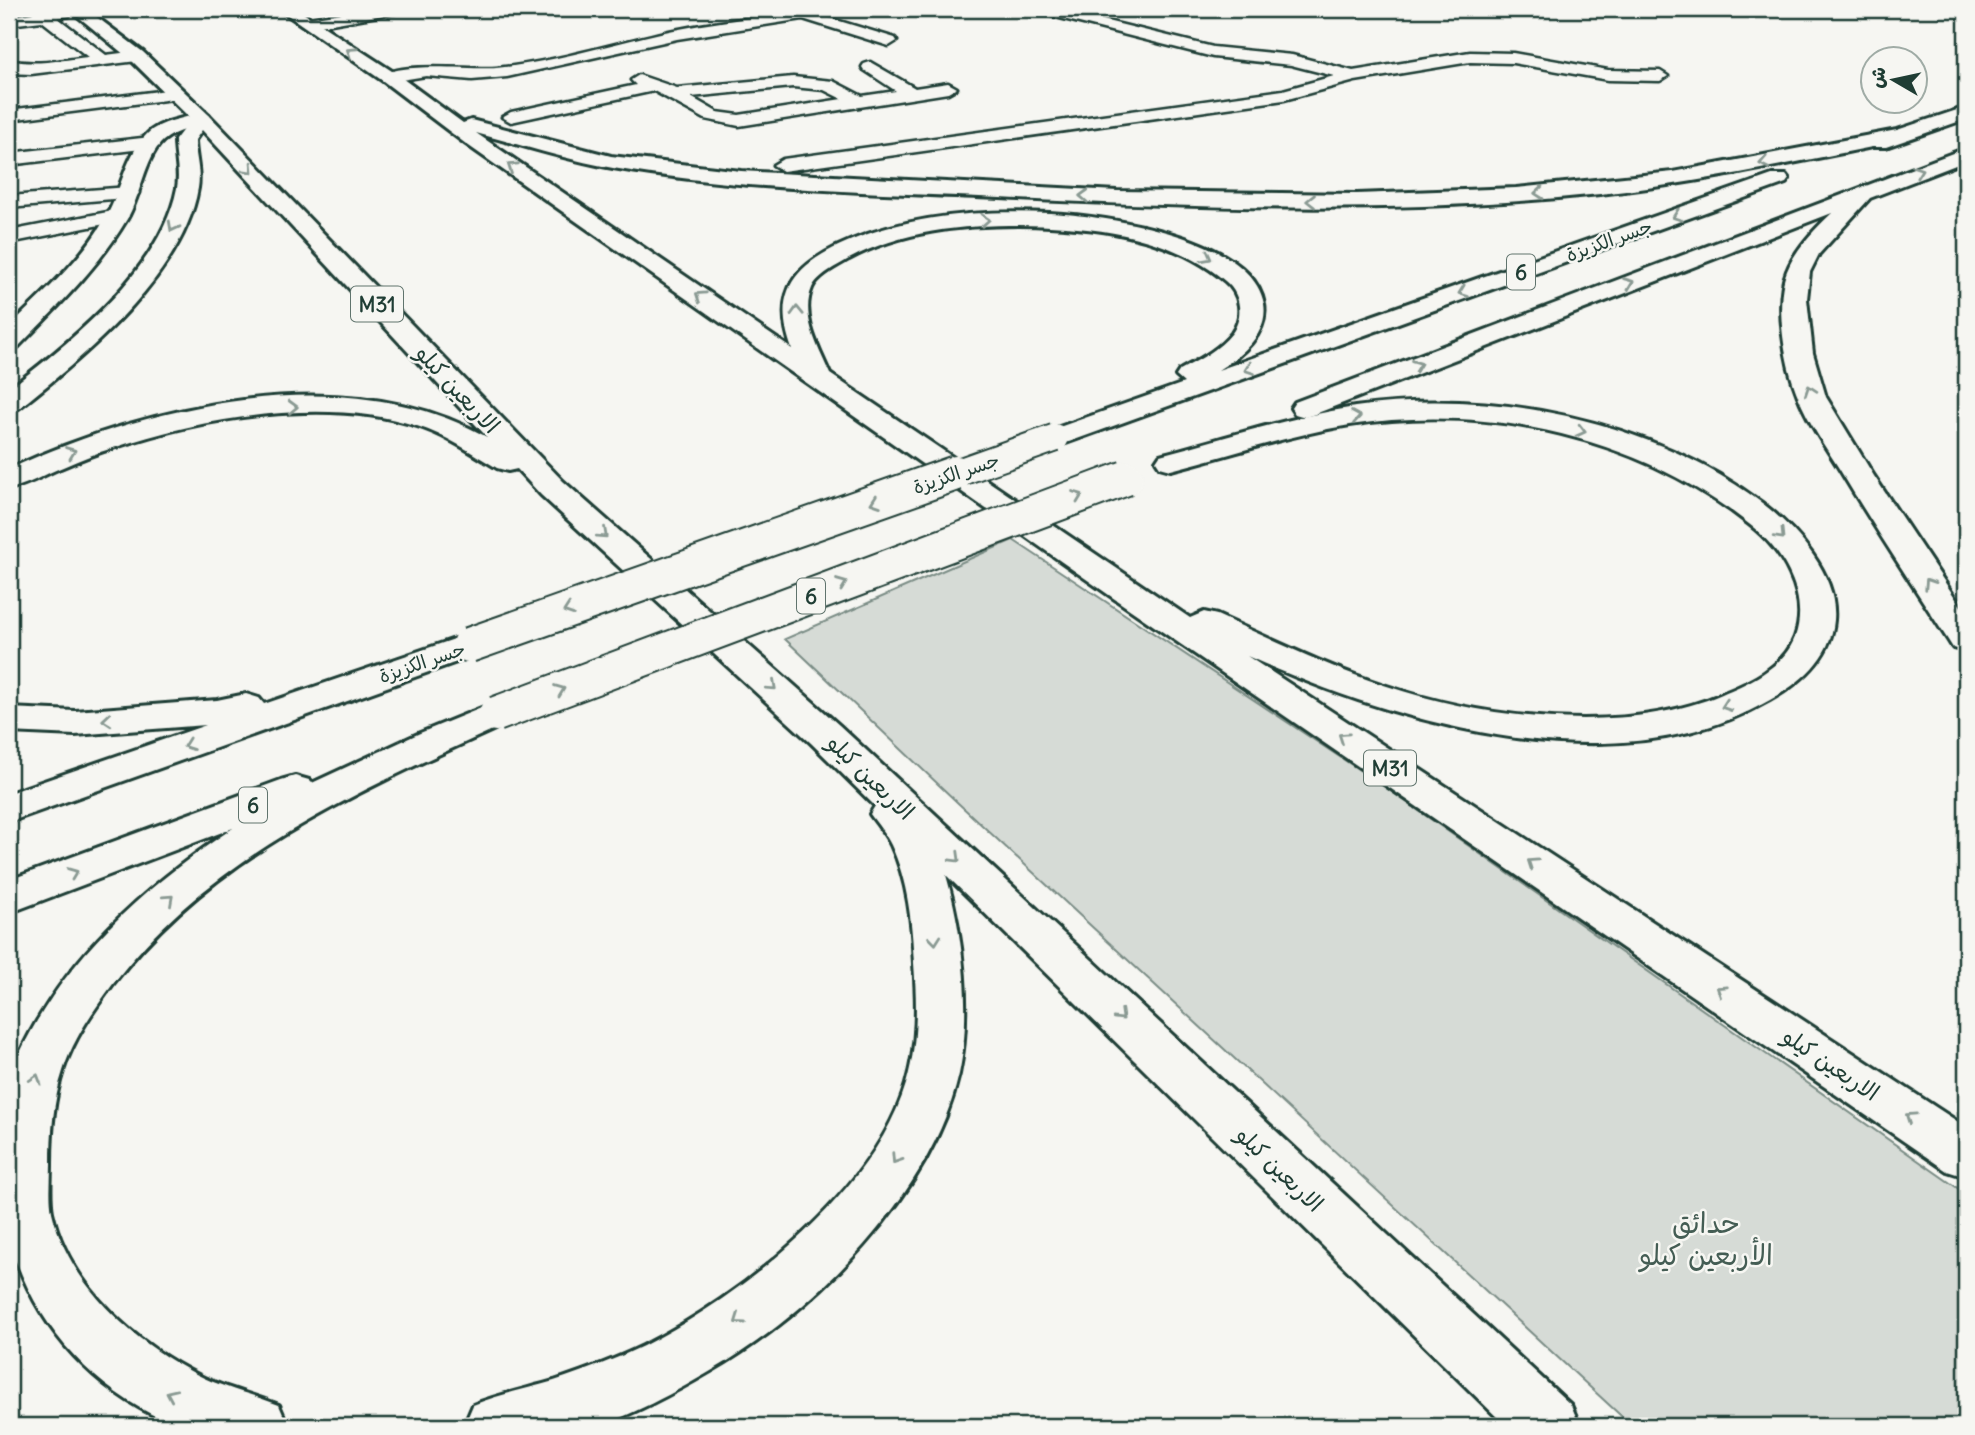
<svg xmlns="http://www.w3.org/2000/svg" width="1975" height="1435" viewBox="0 0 1975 1435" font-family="Delius,'Playpen Sans Arabic',sans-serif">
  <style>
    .green { fill: #d6dbd6; stroke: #7a8c85; stroke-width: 2 }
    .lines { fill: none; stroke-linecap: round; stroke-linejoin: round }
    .street-casing { stroke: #1f3d34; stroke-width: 5 }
    .secondary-casing { stroke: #1f3d34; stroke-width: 6 }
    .highway-casing { stroke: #1f3d34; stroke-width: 6 }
    .street { fill: #f6f6f2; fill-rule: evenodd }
    .secondary { fill: #f6f6f2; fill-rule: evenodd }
    .highway { fill: #f6f6f2; fill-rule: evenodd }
    .highway-bridge-far1-casing { stroke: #1f3d34; stroke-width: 31; stroke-linecap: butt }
    .highway-bridge-casing { stroke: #1f3d34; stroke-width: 38; stroke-linecap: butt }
    .highway-bridge-far1 { stroke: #f6f6f2; stroke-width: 27 }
    .highway-bridge { stroke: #f6f6f2; stroke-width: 34 }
    .oneway { stroke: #8a9a93 }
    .labels { text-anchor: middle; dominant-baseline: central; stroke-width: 5; stroke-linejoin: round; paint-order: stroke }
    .far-street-label { font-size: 19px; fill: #1f3d34; stroke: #f6f6f2 }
    .shield { fill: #f6f6f2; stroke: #60746d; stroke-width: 2 }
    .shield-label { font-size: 21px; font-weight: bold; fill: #1f3d34 }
    .street-label { font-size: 23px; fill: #1f3d34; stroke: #f6f6f2 }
    .near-park-label { font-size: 28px; fill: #445d54; stroke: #f6f6f2 }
  </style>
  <rect width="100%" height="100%" fill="#f6f6f2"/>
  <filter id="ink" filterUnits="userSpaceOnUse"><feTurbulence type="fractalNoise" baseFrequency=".0143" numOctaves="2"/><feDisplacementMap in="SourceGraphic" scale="14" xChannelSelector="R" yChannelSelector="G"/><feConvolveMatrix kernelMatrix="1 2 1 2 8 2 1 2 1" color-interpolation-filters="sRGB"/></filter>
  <g filter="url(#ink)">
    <polygon class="green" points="1013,540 1379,783 1966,1194 1966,1426 1632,1426 958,803 785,639"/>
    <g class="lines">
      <defs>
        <g id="street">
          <path d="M 30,9 L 69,10 L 71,13 L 69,16 L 58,18 L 106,55 L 137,51 L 145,56 L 137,61 L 31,74 L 9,73 L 9,60 C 35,66 61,60 88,57 L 42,21 L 9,25 L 9,17 L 33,13 Z"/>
          <polygon points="369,9 402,9 395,13 308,28 300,23 308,18"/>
          <path d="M 812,9 L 846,9 L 844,12 L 823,16 L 895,38 L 897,41 L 889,46 L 803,19 L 677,39 L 507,77 L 472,80 L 426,76 L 389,82 L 381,77 C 396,61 471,70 496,68 C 552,63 618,42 674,30 C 719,21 766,16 812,9 Z"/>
          <polygon points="1034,9 1058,9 1213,47 1292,55 1353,71 1470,52 1513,53 1608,70 1660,71 1668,76 1660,81 1608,80 1513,63 1470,62 1355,81 1284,100 783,171 773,165 783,159 1283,90 1334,76 1291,65 1213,57 1036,12"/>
          <path d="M 870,62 L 915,88 L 948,83 L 957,88 L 948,93 L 739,126 L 705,119 L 654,91 L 511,122 L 502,117 L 511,112 L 636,85 L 631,80 L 639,75 L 677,88 L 793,77 L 833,81 L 862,96 L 896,91 L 864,70 L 862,67 L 864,64 ZM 793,87 L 824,90 L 842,99 L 739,115 L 717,112 L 691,97 Z"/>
          <polygon points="175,89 181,90 184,94 181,98 9,120 9,110"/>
          <polygon points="151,137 160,143 158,147 9,165 9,153"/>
          <polygon points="129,187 136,189 139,193 136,197 9,208 9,196"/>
          <polygon points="118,210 125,212 129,216 125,220 9,243 9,231"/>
        </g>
        <path id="secondary" d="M 202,113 L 209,115 L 211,119 L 209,123 C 194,127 176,130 163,141 C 145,157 140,198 127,219 C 98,268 58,306 18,347 L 9,349 L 9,327 C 43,293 82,260 106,217 C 121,192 125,156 147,134 C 160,121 185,118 202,113 Z"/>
        <g id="highway">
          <path d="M 69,9 L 86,9 L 143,52 L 209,115 L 563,481 L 839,725 L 1571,1405 L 1580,1426 L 1506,1426 L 946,875 C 963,933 972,1015 959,1074 C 932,1194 814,1312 711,1371 C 684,1387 620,1423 591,1426 C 552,1431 504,1426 464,1426 L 473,1405 C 500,1394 527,1389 554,1381 C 584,1371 614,1360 643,1346 C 741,1297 874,1192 906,1084 C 918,1044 917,1003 914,963 C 912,923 908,881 891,845 C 886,834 877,824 870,814 L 875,806 L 811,743 L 541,495 L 517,469 L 508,471 L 497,468 C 472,453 446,435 417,426 C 326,396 202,418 113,448 C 96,453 79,460 63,467 C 45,474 28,485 9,489 L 9,469 C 148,405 346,358 487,437 L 202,130 L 195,140 C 195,157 201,171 198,188 C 184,274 84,357 19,408 L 9,410 L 9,389 C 72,341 161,269 177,188 C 180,171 175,157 175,140 L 191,119 L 131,60 Z"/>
          <path d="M 279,9 L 297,9 L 395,73 L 463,123 L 471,120 L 611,156 L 741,171 L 1117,191 L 1357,194 L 1516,188 L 1673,172 L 1897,130 L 1966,107 L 1966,119 L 1886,147 L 1872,147 C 1782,165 1692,184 1600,194 C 1401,215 1200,208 1000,198 C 871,192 740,190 613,168 C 567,160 522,145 476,133 L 792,349 C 770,289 798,262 852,240 C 914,214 984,210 1050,213 C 1106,216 1252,236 1264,304 C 1269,334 1240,357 1218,370 L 1772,175 L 1786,175 L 1789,179 L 1786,183 L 1055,447 L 1045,444 L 1040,438 L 1045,432 L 1184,383 L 1176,376 L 1180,370 C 1198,360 1219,350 1232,333 C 1244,316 1241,294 1225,281 C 1170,234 1089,226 1019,225 C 962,225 901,231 849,259 C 837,266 818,275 812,288 C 800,316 819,349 830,374 L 1190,618 L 1204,612 L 1217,615 C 1273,640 1328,667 1387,686 C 1485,719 1625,736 1722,694 C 1749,683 1784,667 1795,637 C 1810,595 1782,549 1749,524 C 1638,437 1489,403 1350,425 C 1289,435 1231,455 1171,470 L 1160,467 L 1156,461 L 1160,455 C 1225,438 1289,417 1355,407 C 1492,388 1650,419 1762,503 C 1796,529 1838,574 1834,620 C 1831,658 1800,683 1770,700 C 1617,789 1395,723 1247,656 L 1966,1127 L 1966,1177 L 1947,1171 L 1109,595 L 466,144 L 383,81 Z"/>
          <path d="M 1966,148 L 1966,161 L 1870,198 L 1819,254 L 1810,272 L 1807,299 L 1813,353 L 1826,397 L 1874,476 L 1966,614 L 1966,651 L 1953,648 L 1948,640 C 1912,584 1874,527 1840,470 C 1825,446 1808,422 1798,396 C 1785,365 1774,302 1787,271 C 1796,248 1815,229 1832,213 L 1315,414 L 1305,417 L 1295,414 L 1291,408 L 1295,402 Z"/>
          <polygon points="469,634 482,637 487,645 482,653 9,822 9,793 206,725 75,735 9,732 9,708 75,711 217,700 246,694 259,698 264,704"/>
          <path d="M 496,702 L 510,706 L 515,714 L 510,722 C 365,788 211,854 113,984 C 93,1011 73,1039 63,1071 C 53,1101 51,1133 51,1164 C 51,1180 49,1196 52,1212 C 69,1287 138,1346 204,1378 C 228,1389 254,1395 279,1405 L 288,1426 L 177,1426 C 106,1397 52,1345 22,1275 C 18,1264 10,1252 9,1240 C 6,1213 9,1183 9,1156 C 9,1122 4,1087 18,1057 C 64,958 144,887 233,828 L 9,913 L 9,880 L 281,780 L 295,776 L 309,780 L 312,783 L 420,733 Z"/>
        </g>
      </defs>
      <use href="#street" class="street-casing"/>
      <use href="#secondary" class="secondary-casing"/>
      <use href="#highway" class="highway-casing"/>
      <use href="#street" class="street"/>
      <use href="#secondary" class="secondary"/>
      <use href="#highway" class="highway"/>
      <defs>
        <polyline id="highway-bridge-far1" points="951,475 1055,438"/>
        <g id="highway-bridge">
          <polyline points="469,645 956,473"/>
          <polyline points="496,714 1126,478"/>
        </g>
      </defs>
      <use href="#highway-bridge-far1" class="highway-bridge-far1-casing"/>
      <use href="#highway-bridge" class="highway-bridge-casing"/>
      <use href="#highway-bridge-far1" class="highway-bridge-far1"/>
      <use href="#highway-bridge" class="highway-bridge"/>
    </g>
    <defs><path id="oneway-chevron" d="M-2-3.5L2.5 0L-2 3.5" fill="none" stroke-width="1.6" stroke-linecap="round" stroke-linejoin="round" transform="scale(1.75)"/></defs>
    <g class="oneway">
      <use href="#oneway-chevron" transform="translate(351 52) rotate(-146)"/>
      <use href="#oneway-chevron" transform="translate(1764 163) rotate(169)"/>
      <use href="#oneway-chevron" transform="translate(512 167) rotate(-146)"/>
      <use href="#oneway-chevron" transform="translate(249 169) rotate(47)"/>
      <use href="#oneway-chevron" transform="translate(1918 171) rotate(-20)"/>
      <use href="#oneway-chevron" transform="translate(1539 193) rotate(175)"/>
      <use href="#oneway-chevron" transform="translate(1084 196) rotate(-178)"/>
      <use href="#oneway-chevron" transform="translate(1311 201) rotate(180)"/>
      <use href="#oneway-chevron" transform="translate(1677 216) rotate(160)"/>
      <use href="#oneway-chevron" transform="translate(985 220) rotate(-4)"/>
      <use href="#oneway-chevron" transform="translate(173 227) rotate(118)"/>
      <use href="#oneway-chevron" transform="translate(1207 257) rotate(28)"/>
      <use href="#oneway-chevron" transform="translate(1629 283) rotate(-21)"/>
      <use href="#oneway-chevron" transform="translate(1463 292) rotate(160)"/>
      <use href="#oneway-chevron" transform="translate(700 296) rotate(-146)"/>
      <use href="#oneway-chevron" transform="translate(797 311) rotate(-92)"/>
      <use href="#oneway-chevron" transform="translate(1417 365) rotate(-21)"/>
      <use href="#oneway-chevron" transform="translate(1249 369) rotate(160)"/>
      <use href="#oneway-chevron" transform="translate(1810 390) rotate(-109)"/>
      <use href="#oneway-chevron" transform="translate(293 407) rotate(-2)"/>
      <use href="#oneway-chevron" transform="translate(1356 417) rotate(-9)"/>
      <use href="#oneway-chevron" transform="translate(1581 431) rotate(14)"/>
      <use href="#oneway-chevron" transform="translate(71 452) rotate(-21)"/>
      <use href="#oneway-chevron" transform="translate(1078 496) rotate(-21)"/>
      <use href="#oneway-chevron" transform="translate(875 502) rotate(161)"/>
      <use href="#oneway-chevron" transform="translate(603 534) rotate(42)"/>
      <use href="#oneway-chevron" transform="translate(1780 535) rotate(46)"/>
      <use href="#oneway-chevron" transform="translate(1929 583) rotate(-123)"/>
      <use href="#oneway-chevron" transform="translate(842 584) rotate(-21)"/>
      <use href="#oneway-chevron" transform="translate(568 610) rotate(161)"/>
      <use href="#oneway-chevron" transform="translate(772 686) rotate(42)"/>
      <use href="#oneway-chevron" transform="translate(560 690) rotate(-21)"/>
      <use href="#oneway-chevron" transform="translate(1726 706) rotate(161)"/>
      <use href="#oneway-chevron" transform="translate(107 720) rotate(175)"/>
      <use href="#oneway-chevron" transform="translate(1343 737) rotate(-146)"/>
      <use href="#oneway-chevron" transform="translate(188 745) rotate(160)"/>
      <use href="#oneway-chevron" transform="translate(956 858) rotate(44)"/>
      <use href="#oneway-chevron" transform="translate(1532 863) rotate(-146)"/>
      <use href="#oneway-chevron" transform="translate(73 873) rotate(-21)"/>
      <use href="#oneway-chevron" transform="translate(169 899) rotate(-42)"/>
      <use href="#oneway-chevron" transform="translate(935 940) rotate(84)"/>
      <use href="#oneway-chevron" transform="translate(1721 990) rotate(-146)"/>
      <use href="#oneway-chevron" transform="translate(1120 1016) rotate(44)"/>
      <use href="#oneway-chevron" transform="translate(36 1079) rotate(-73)"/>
      <use href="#oneway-chevron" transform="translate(1910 1117) rotate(-146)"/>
      <use href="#oneway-chevron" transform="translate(896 1159) rotate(123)"/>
      <use href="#oneway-chevron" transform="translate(739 1320) rotate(145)"/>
      <use href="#oneway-chevron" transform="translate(171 1394) rotate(-156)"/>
    </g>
  </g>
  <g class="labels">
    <g class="far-street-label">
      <text transform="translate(1609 240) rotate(-20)">جسر الكزيزة</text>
      <text transform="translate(956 473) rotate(-19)">جسر الكزيزة</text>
      <text transform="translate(422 662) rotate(-19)">جسر الكزيزة</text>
    </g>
    <g class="shield">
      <rect x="1507" y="254.5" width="28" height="35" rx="5"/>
      <rect x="351" y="286.5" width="52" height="35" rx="5"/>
      <rect x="797" y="578.5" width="28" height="35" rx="5"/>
      <rect x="1364" y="750.5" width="52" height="35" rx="5"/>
      <rect x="239" y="787.5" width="28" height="35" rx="5"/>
    </g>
    <g class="shield-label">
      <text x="1521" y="272">6</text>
      <text x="377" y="304">M31</text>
      <text x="811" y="596">6</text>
      <text x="1390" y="768">M31</text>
      <text x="253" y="805">6</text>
    </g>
    <g class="street-label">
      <text transform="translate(458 389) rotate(47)">الاربعين كيلو</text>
      <text transform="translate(871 777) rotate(44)">الاربعين كيلو</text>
      <text transform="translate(1831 1064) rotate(34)">الاربعين كيلو</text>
      <text transform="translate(1280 1169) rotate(44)">الاربعين كيلو</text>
    </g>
    <g class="near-park-label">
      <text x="1706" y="1223">حدائق<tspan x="1706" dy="32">الأربعين كيلو</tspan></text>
    </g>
  </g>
  <rect width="1975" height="1435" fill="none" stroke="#f6f6f2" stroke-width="35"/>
  <rect x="18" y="18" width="1940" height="1400" fill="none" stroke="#1f3d34" stroke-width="2.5" filter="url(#ink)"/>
  <g transform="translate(1894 80) rotate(279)"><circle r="33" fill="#f6f6f2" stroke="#a0aca6" stroke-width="2"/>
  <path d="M0-5L12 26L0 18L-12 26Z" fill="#1f3d34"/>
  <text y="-10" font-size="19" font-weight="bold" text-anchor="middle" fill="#1f3d34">ش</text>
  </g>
</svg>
